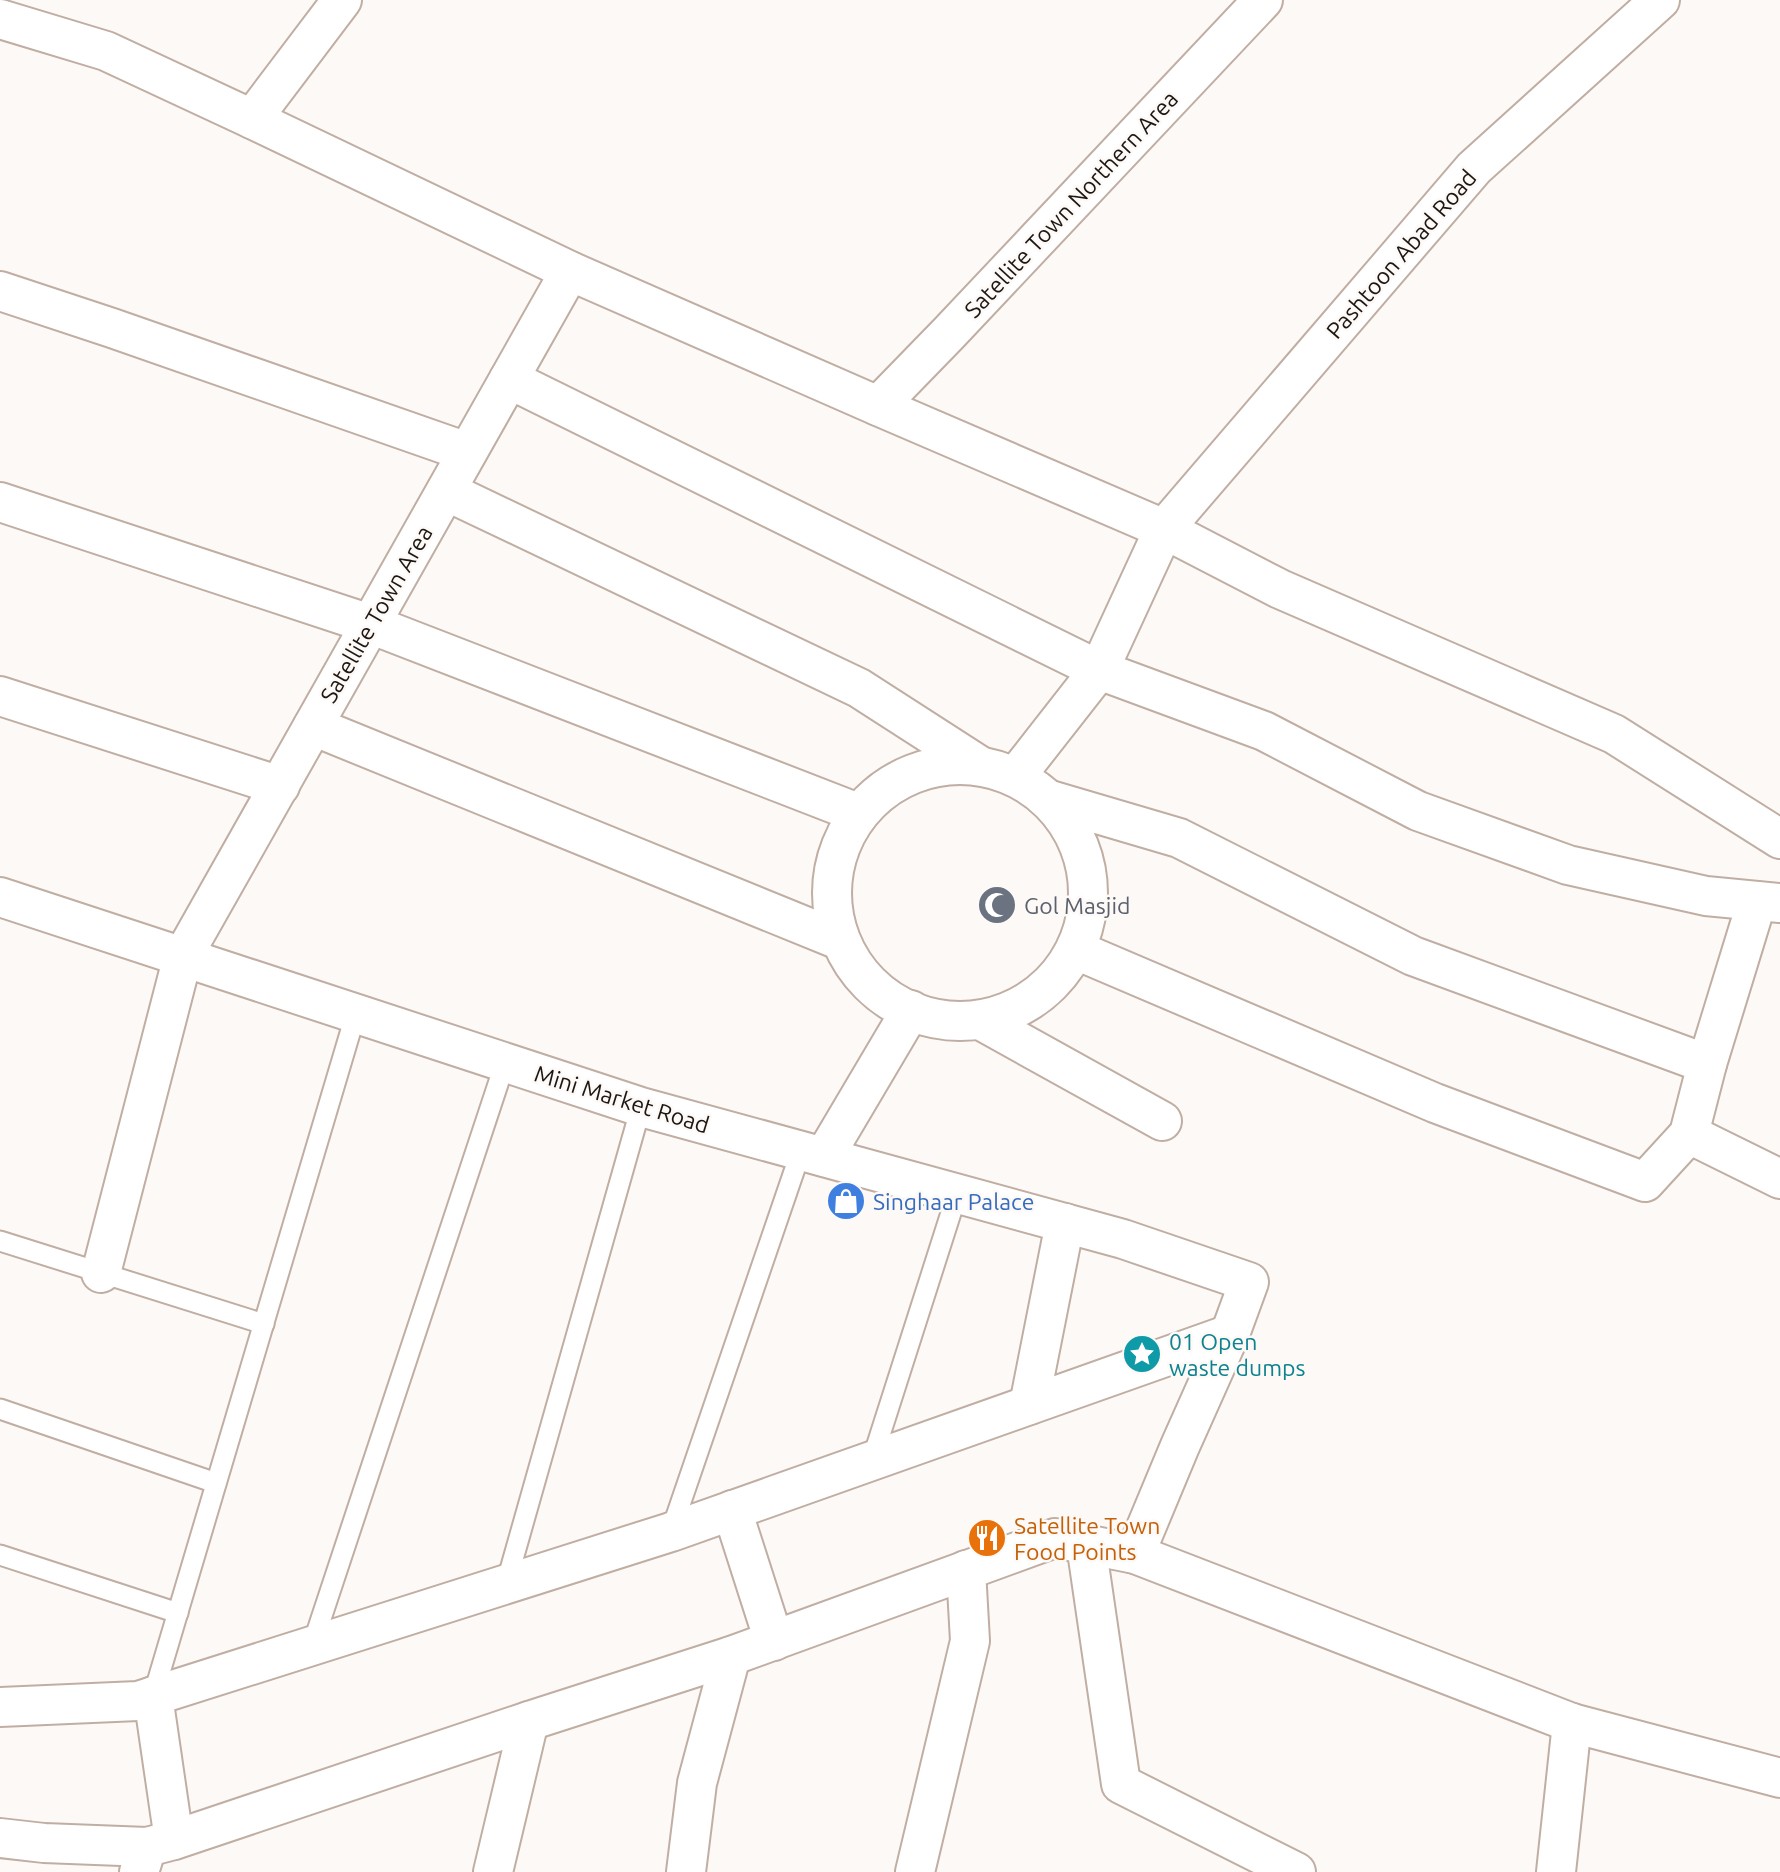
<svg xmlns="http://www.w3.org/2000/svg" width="1780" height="1872" viewBox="0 0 1780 1872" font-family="Ubuntu,sans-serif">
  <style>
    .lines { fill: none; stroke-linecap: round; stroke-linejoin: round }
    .lane-casing { stroke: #c0aea3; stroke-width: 23 }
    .street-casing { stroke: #c0aea3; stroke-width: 42 }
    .secondary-casing { stroke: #c0aea3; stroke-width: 42 }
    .lane { stroke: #fff; stroke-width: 19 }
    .street { stroke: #fff; stroke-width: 38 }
    .secondary { stroke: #fff; stroke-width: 38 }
    .labels { text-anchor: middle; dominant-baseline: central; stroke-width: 5; stroke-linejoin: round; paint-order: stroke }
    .street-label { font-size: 23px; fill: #1d1713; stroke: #fdf9f7 }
    .worship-label { font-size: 23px; fill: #5b616d; stroke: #fdf9f7; text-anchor: start }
    .shop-label { font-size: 23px; fill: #366cbe; stroke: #fdf9f7; text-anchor: start }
    .culture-label { font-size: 23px; fill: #0d838f; stroke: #fdf9f7; text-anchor: start }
    .food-label { font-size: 23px; fill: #c56008; stroke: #fdf9f7; text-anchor: start }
  </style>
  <rect width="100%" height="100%" fill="#fdf9f7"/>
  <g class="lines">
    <defs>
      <g id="lane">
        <polyline points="0,1241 264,1324"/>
        <polyline points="0,1409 216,1483"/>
        <polyline points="872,1460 957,1194"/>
        <polyline points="671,1531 801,1151"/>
        <polyline points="0,1555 178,1613"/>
        <polyline points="506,1584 641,1107"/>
        <polyline points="312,1646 505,1063"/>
        <polyline points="153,1696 356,1013"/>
      </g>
      <g id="street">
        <polyline points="0,19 106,51 252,119 570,271 878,406 1164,529 1280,589 1614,734 1780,839"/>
        <polyline points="252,119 342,0"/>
        <polyline points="0,291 112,328 467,452"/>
        <polyline points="509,379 1099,670 1264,731 1418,811 1568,865 1706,896 1780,903"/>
        <polyline points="878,406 949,333 1263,0"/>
        <polyline points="446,491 859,688 977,764"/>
        <polyline points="0,502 370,624 858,813"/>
        <polyline points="0,696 280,786"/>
        <polyline points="313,726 839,940"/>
        <circle cx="960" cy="893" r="128"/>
        <polyline points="1016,776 1099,670 1164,529 1474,168 1660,0"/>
        <polyline points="1050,800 1179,838 1413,956 1707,1064"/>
        <polyline points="0,897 641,1107 1123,1239 1249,1282 1230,1334 1180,1446 1135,1554"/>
        <polyline points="1076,950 1435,1103 1645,1182 1689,1134 1707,1064 1757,901"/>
        <polyline points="980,1020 1162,1121"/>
        <polyline points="1689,1134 1780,1179"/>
        <polyline points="824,1157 911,1010"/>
        <polyline points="101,1273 183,956 570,271"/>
        <polyline points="1029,1405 1065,1223"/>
        <polyline points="732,1510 774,1641"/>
        <polyline points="1086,1544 1121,1784 1296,1872"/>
        <polyline points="153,1696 174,1840"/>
        <polyline points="139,1872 147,1847"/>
        <polyline points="493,1872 529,1721"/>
        <polyline points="686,1872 697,1783 731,1656"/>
        <polyline points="915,1872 970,1641 966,1570"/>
      </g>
      <g id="secondary">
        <polyline points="0,1707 138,1701 671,1532 1230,1334"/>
        <polyline points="0,1838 44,1843 147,1847 174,1840 529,1721 731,1656 1055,1538 1135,1554 1572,1723 1780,1778"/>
        <polyline points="1556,1872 1572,1723"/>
      </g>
    </defs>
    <use href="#lane" class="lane-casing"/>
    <use href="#street" class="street-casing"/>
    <use href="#secondary" class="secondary-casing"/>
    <use href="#lane" class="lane"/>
    <use href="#street" class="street"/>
    <use href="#secondary" class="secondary"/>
  </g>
  <defs>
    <symbol id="mosque-disc" viewBox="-11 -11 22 22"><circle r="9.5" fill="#6b7280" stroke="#fdf9f7"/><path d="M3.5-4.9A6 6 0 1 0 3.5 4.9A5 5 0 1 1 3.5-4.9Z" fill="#fff"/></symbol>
    <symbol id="shop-disc" viewBox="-11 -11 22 22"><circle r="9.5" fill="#3f7fe0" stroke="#fdf9f7"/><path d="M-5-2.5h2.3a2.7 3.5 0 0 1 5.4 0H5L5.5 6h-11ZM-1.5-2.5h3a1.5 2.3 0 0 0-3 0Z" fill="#fff"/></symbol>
    <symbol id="sight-disc" viewBox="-11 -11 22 22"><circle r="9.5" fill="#0f9aa8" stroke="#fdf9f7"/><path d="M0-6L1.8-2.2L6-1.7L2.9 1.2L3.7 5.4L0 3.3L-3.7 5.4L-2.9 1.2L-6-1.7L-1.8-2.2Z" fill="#fff"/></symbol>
    <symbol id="restaurant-disc" viewBox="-11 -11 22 22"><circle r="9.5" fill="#e8710a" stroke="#fdf9f7"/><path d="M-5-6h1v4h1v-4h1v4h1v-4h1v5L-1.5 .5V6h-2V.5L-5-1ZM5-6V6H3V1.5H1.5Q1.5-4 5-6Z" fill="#fff"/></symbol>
  </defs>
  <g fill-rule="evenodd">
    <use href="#mosque-disc" x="975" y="883" width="44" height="44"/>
    <use href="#shop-disc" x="824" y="1179" width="44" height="44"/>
    <use href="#sight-disc" x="1120" y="1332" width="44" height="44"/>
    <use href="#restaurant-disc" x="965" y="1516" width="44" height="44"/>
  </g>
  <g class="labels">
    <g class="street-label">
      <text transform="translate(1071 204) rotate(-47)">Satellite Town Northern Area</text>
      <text transform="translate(1401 254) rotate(-49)">Pashtoon Abad Road</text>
      <text transform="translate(376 614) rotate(-60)">Satellite Town Area</text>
      <text transform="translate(622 1099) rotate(17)">Mini Market Road</text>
    </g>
    <g class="worship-label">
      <text x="1024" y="905">Gol Masjid</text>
    </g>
    <g class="shop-label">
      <text x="873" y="1201">Singhaar Palace</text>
    </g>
    <g class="culture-label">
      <text x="1169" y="1341">01 Open<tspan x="1169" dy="26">waste dumps</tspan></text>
    </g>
    <g class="food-label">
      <text x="1014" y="1525">Satellite Town<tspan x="1014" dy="26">Food Points</tspan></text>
    </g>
  </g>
</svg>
